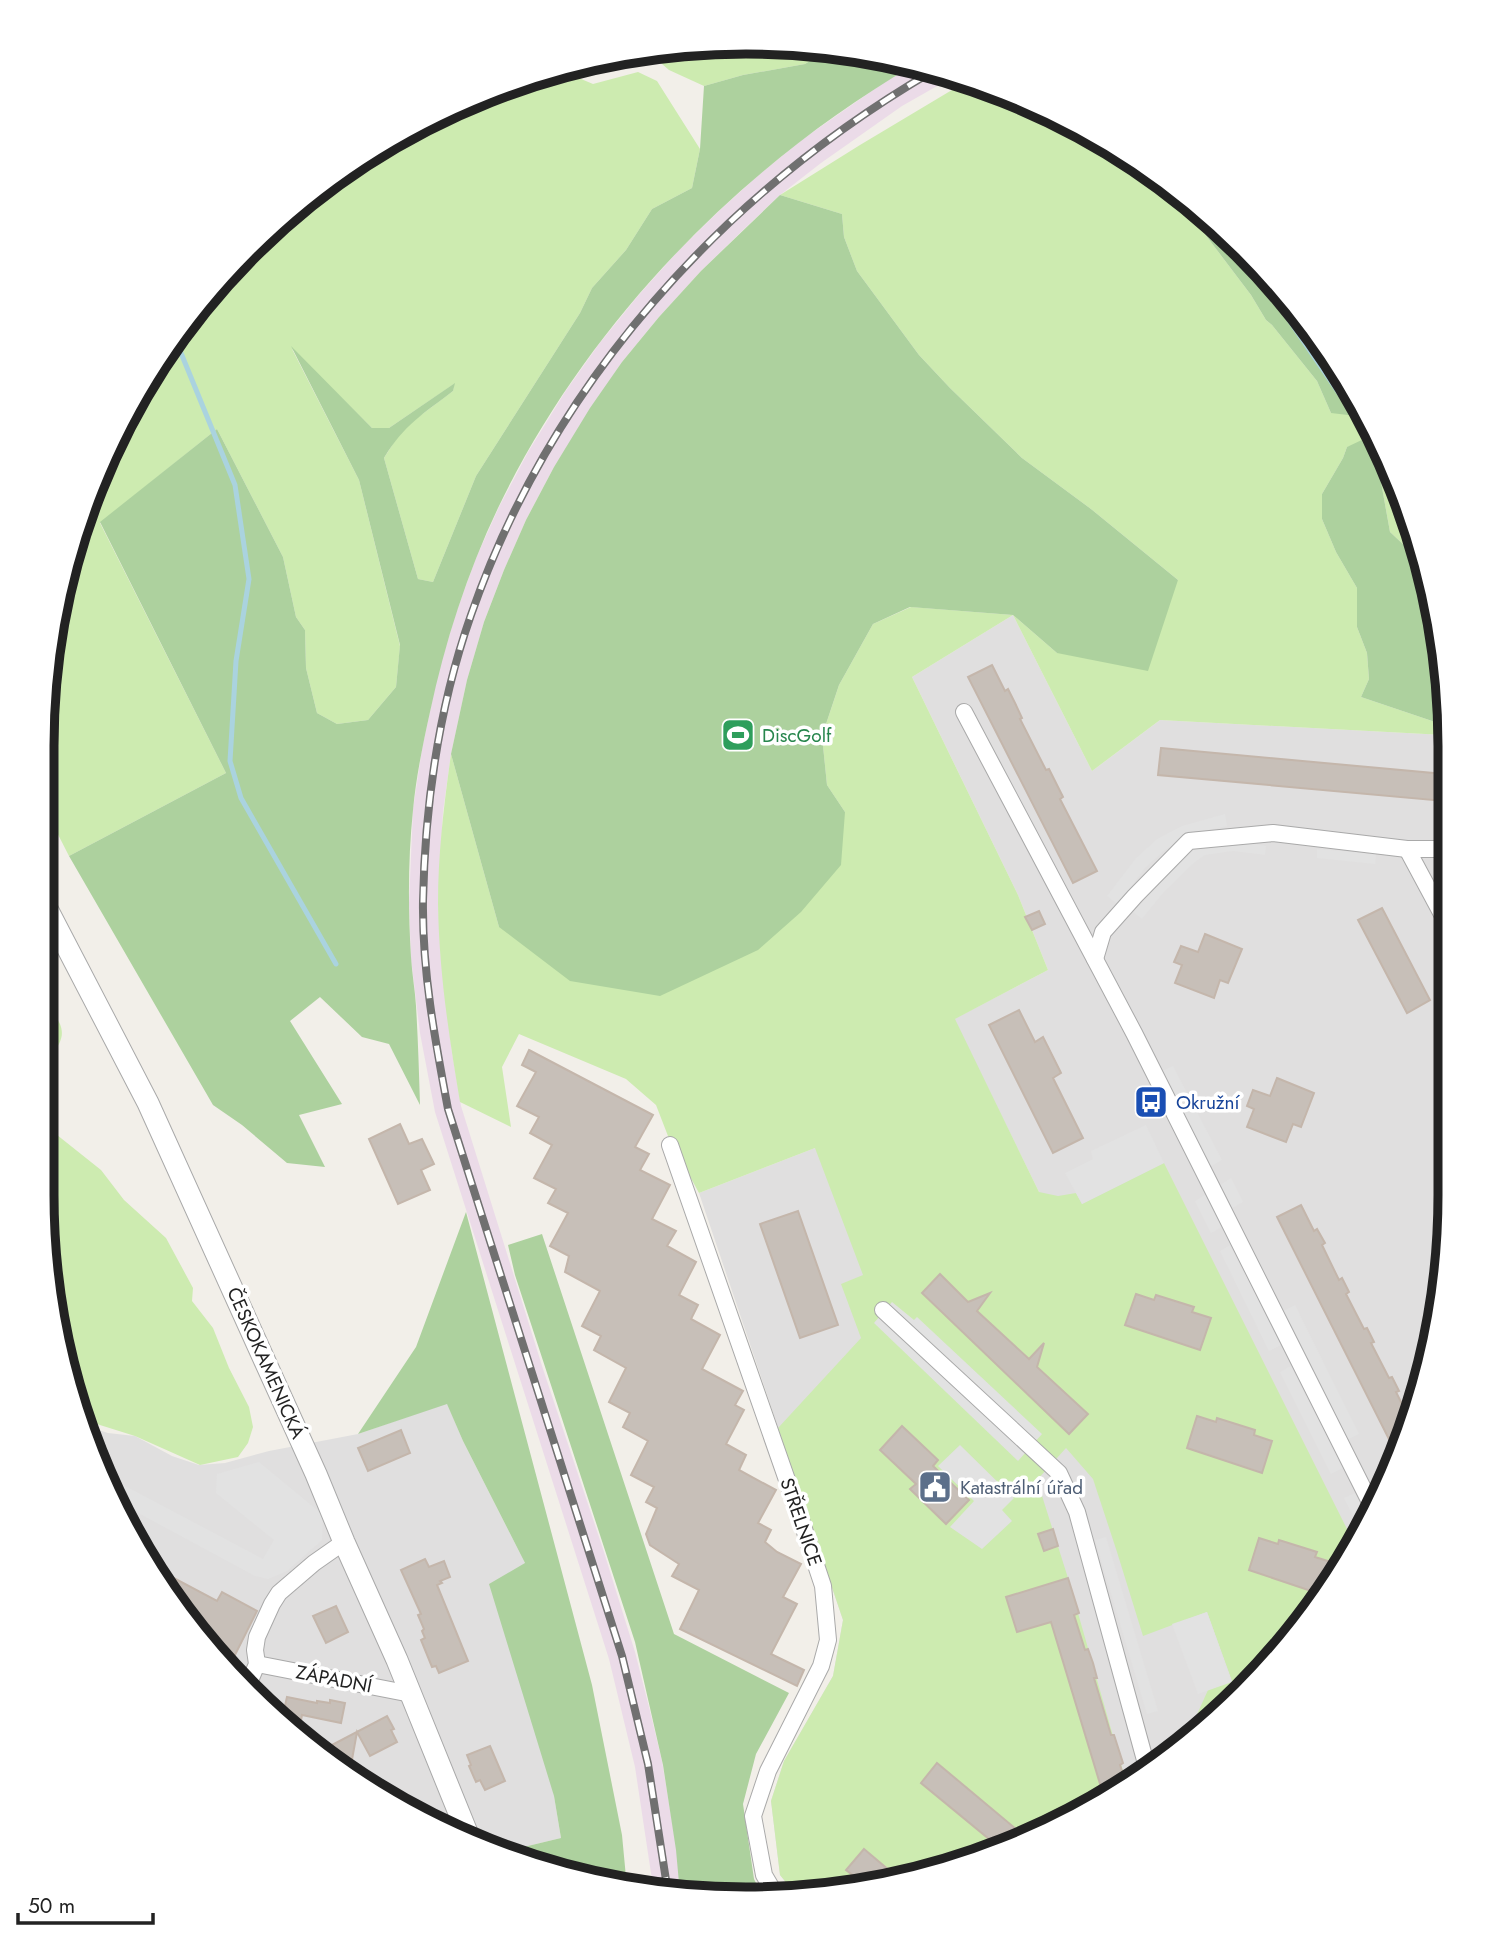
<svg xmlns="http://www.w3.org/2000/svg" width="1492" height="1941" viewBox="0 0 1492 1941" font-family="Jost,sans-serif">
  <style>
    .residential { fill: #e0dfdf }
    .industrial { fill: #ebdbe8 }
    .grass { fill: #cdebb0 }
    .forest { fill: #add19e }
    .parking { fill: #e2e2e2 }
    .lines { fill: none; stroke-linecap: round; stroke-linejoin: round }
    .stream { stroke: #aad3df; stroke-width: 5 }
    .building { fill: #c7bfb8; stroke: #c4b6ab; stroke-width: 2 }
    .minor-casing { stroke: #a9a9a9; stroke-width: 18 }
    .tertiary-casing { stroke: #a9a9a9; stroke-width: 23 }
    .minor { stroke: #fff; stroke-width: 16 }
    .tertiary { stroke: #fff; stroke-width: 21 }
    .rail-casing { stroke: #707070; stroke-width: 8 }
    .rail { stroke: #fff; stroke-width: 5; stroke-dasharray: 16; stroke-linecap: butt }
    .labels { text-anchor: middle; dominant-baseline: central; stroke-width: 7; stroke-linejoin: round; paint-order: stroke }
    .leisure-label { font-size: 19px; fill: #27864d; stroke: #fff; text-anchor: start }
    .transit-label { font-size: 19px; fill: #164399; stroke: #fff; text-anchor: start }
    .street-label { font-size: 19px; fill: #222; stroke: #fff }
    .service-label { font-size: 19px; fill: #4e5e75; stroke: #fff; text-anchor: start }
    .rim { fill: none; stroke: #222; stroke-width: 9 }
  </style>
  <rect width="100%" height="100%" fill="#f2efe9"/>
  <g class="residential">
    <polygon points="1013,615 1092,771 1160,720 1444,735 1444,1287 1397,1464 1332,1586 1244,1693 1137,1781 972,1862 797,1896 780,1875 771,1801 784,1761 833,1676 843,1620 699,1193 815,1148 1039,1192 954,1019 1048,970 1018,895 912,677"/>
    <polygon points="447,1403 463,1441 525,1563 554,1796 561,1838 507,1851 394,1805 248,1693 137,1547 86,1426 108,1433 135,1436 172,1456 199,1465 225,1463 269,1451 358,1434"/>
  </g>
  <polygon class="industrial" points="914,65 953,77 902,106 821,163 780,195 741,232 701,271 659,317 622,362 554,467 526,520 504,570 484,622 467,680 451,754 443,812 438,903 441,957 452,1052 461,1106 543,1369 603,1549 635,1652 650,1711 662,1761 677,1852 681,1894 654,1893 635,1767 609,1659 435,1112 420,1033 411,959 409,903 413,809 422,749 438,673 456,613 476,558 499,507 528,452 565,392 599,344 637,297 679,250 720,210 761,173 803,139 886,81"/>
  <g class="grass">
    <polygon points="746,42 827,50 805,64 743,75 704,86 669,70 648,52"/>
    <polygon points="569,68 574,76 593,84 638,72 657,81 700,149 692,188 652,209 626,250 592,288 580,313 476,476 433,582 418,579 384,458 396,439 409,424 453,391 454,384 389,428 372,428 292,349 359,480 400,646 396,687 368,720 337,724 317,713 306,668 305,630 296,617 283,557 217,429 100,523 226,773 69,856 43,805 43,700 66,563 115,434 187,318 282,217 355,160 477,95"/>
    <path d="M 967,81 L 1016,96 L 1137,161 L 1195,208 L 1201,229 L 1251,295 L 1266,320 L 1272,325 L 1317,381 L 1331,413 L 1358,412 L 1358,409 L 1413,519 L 1423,563 L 1390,532 L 1374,443 L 1347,447 L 1343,458 L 1322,494 L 1322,519 L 1336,552 L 1357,588 L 1357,627 L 1367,653 L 1369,679 L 1361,697 L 1444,725 L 1444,735 L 1160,720 L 1092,771 L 1013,615 L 912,677 L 1018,895 L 1048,970 L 955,1019 L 1039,1192 L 1058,1196 L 1076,1193 L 1082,1204 L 1164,1163 L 1354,1543 L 1332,1586 L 1244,1693 L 1185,1741 L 1208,1690 L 1232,1681 L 1207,1612 L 1143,1636 L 1117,1552 L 1093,1479 L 1066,1448 L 1037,1480 L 1068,1578 L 1127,1785 L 972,1862 L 838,1888 L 826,1879 L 814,1893 L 797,1896 L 780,1875 L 771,1801 L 784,1761 L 833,1676 L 843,1620 L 778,1428 L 861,1338 L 841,1284 L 863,1275 L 815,1148 L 699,1193 L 668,1136 L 656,1105 L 626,1079 L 519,1034 L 502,1067 L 511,1127 L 460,1102 C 449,1037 439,971 438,904 C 438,854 444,804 451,754 L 499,927 L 845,812 L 827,785 L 822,736 L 839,685 L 873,624 L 911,607 L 1013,615 L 1057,653 L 1178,580 L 1091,509 L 1022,458 L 950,388 L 919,355 L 857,271 L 844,237 L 842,214 L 780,195 L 860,145 Z"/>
    <path d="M 43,1004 C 54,1013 68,1027 59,1044 C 56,1050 47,1055 42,1060 Z"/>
    <polygon points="42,1123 101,1170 124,1200 166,1238 193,1288 192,1301 213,1328 229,1368 249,1407 253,1427 248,1443 238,1457 200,1465 135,1436 84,1420 66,1378 42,1195"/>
  </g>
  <g class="forest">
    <path d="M 827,50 L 884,56 L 914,65 C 739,167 586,325 498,508 C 467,573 445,642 430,712 C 423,744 416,777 413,810 C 408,858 408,908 411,957 C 412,974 415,990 416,1006 C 418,1039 419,1072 420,1105 L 389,1044 L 362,1037 L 320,997 L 290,1021 L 342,1104 L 299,1115 L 325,1167 L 287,1163 L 242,1125 L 213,1105 L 69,856 L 226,773 L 100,522 L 217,429 L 283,557 L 296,617 L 305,630 L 306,668 L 317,713 L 337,724 L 368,720 L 396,687 L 400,645 L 359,480 L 291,346 L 372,428 L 389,428 L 455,383 L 453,391 C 423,414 404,425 384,458 L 418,579 L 433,582 L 476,476 L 580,313 L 592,288 L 626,250 L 652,209 L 692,188 L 700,149 L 704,86 L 743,75 L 805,64 Z"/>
    <polygon points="780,195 842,214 844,237 857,271 919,355 950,388 1022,458 1091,509 1178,580 1148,671 1057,653 1013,615 910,607 873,624 839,685 822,736 827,785 845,812 841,865 801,912 758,950 660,996 570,981 499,927 451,754 467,680 484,622 504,570 526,520 554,467 590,408 622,362 659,317 701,271"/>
    <polygon points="1195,209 1244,248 1326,349 1334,361 1358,412 1348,415 1331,413 1317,381 1272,325 1266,320 1251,295 1201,229"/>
    <polygon points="1366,438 1374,443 1390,532 1423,563 1444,655 1444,725 1361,697 1369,679 1367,653 1357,627 1357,588 1336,552 1322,519 1322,494 1343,458 1347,447"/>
    <polygon points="466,1212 592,1685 622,1835 627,1888 564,1875 507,1851 561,1838 554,1796 489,1584 525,1563 463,1441 447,1404 358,1434 416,1347"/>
    <polygon points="542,1234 674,1634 789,1693 756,1754 743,1804 754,1879 763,1897 680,1894 676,1850 663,1765 635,1642 515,1275 508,1245"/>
  </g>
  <g class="parking">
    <polygon points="1225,814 1227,826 1194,833 1165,850 1145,868 1118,905 1107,896 1136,858 1157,839 1182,826"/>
    <polygon points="1239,841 1266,846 1265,855 1232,851 1205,855 1195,862 1163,893 1142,919 1133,912 1187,853 1202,844"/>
    <polygon points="1317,849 1376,854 1375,864 1317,858"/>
    <polygon points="1173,1066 1222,1160 1210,1167 1160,1072"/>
    <polygon points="1146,1125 1164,1163 1082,1204 1065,1173 1093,1159 1091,1151"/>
    <polygon points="1231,1178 1243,1202 1232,1208 1220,1185"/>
    <polygon points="1206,1194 1222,1227 1211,1233 1195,1201"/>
    <polygon points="1230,1245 1281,1345 1269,1351 1220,1251"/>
    <polygon points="892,1302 914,1320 917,1317 1042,1434 1018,1461 874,1323"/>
    <polygon points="1295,1305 1359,1434 1347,1440 1283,1311"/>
    <polygon points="1291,1366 1343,1468 1331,1474 1280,1372"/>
    <polygon points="960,1445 1014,1498 1002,1510 1012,1521 982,1549 950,1527 974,1501 938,1466"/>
    <polygon points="259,1462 323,1515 322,1540 287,1571 268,1579 255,1576 118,1502 108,1480 110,1478 263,1559 274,1540 216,1493 217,1474"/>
    <polygon points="1355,1493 1368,1518 1361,1531 1344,1498"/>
    <polygon points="1106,1537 1158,1711 1147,1714 1095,1540"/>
    <polygon points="1207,1612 1232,1682 1198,1694 1172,1624"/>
  </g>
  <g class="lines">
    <g class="stream">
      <polyline points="1235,241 1341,396"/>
      <polyline points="174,340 181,353 235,485 249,579 236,661 230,761 241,798 336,964"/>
    </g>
  </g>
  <g class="building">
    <polygon points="992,665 1005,691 1008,689 1015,703 1022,718 1020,719 1046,770 1049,769 1063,797 1060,799 1097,871 1073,883 968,677"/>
    <polygon points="1161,748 1444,774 1444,801 1158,775"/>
    <polygon points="1382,908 1430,1000 1407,1013 1358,920"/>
    <polygon points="1039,911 1045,924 1032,930 1025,917"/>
    <polygon points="1205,934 1242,949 1228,983 1220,980 1214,998 1175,983 1182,965 1174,962 1181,946 1198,952"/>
    <polygon points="1019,1010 1035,1042 1043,1037 1061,1073 1053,1078 1083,1138 1053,1153 989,1025"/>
    <polygon points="529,1050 653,1115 635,1147 649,1154 640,1170 670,1185 652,1219 676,1231 667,1246 696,1262 679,1295 698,1305 691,1319 720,1335 702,1369 743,1391 735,1405 744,1410 726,1444 746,1455 739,1470 776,1490 758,1523 771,1530 765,1542 777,1552 801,1564 783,1597 797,1604 771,1654 804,1670 797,1686 680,1629 699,1590 672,1576 679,1564 650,1545 646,1534 657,1508 646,1502 654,1487 631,1475 648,1441 623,1427 630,1413 609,1402 626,1368 594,1350 601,1336 582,1326 600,1291 565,1272 569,1256 550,1246 568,1213 548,1203 556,1189 534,1178 552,1145 530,1133 539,1117 517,1106 536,1072 522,1065"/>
    <polygon points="1277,1078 1314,1093 1301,1127 1293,1124 1286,1142 1247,1127 1254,1109 1247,1106 1253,1090 1270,1096"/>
    <polygon points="400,1124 409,1144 422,1139 434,1164 421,1170 430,1190 398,1204 369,1139"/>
    <polygon points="1301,1205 1314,1231 1317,1229 1325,1243 1322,1245 1339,1280 1342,1278 1349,1292 1346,1294 1364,1329 1367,1328 1374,1342 1371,1343 1389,1378 1392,1377 1399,1391 1396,1392 1409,1418 1398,1457 1277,1217"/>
    <polygon points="798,1211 838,1325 800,1338 760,1224"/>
    <polygon points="940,1274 968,1302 990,1293 977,1311 1029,1359 1044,1343 1037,1367 1088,1414 1069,1434 922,1293"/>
    <polygon points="1136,1294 1154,1300 1156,1295 1194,1307 1192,1312 1211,1318 1200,1350 1125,1325"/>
    <polygon points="1197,1416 1216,1422 1217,1418 1255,1430 1254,1435 1272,1441 1262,1473 1187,1448"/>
    <polygon points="902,1426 938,1460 933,1466 969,1500 946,1524 910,1489 916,1484 880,1450"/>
    <polygon points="401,1430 410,1453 368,1471 358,1448"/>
    <polygon points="1053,1529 1058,1546 1044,1551 1038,1534"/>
    <polygon points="1259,1538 1278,1544 1279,1540 1317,1552 1315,1557 1334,1563 1323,1595 1249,1570"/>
    <polygon points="425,1559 429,1567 444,1561 450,1577 440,1581 442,1583 437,1585 468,1661 439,1673 436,1666 432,1667 421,1640 425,1638 422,1631 424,1629 418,1615 421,1614 401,1570"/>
    <polygon points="151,1566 217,1601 222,1592 257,1611 235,1655 209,1641"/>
    <polygon points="1068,1578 1079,1613 1074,1615 1085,1650 1088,1649 1093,1663 1097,1678 1094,1678 1111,1735 1114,1735 1123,1763 1120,1765 1127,1786 1104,1797 1051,1622 1017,1632 1006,1597"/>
    <polygon points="336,1606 348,1632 326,1643 313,1616"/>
    <polygon points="287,1697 317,1703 317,1701 330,1703 330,1700 345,1703 341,1723 302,1715 299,1731 282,1719"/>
    <polygon points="387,1716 394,1729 391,1730 397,1742 370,1756 357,1732 351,1765 338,1762 330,1755 332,1745"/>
    <polygon points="490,1746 505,1781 485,1790 480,1780 476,1782 469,1766 471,1765 467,1755"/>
    <polygon points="937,1763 1016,1829 1000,1848 921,1783"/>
    <polygon points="864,1849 897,1877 863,1883 846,1870"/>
  </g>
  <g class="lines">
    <defs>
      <g id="minor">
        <polyline points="964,712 1134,1033 1373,1508"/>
        <polyline points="1407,849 1444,918"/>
        <polyline points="1095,959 1103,932 1135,896 1189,841 1273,833 1407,849 1444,849"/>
        <polyline points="670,1145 801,1520 823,1586 828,1640 821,1666 768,1771 753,1816 764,1875 777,1897"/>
        <polyline points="883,1310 1059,1473 1077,1512 1148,1771"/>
        <polyline points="257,1664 411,1694"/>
        <polyline points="246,1690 257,1664 255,1650 257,1637 272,1604 279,1593 314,1563 344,1542"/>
      </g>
      <polyline id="tertiary" points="43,901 148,1103 316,1474 344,1542 397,1660 468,1835"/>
    </defs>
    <use href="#minor" class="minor-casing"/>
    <use href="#tertiary" class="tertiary-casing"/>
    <use href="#minor" class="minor"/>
    <use href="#tertiary" class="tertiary"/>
    <defs>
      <path id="rail" d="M 668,1893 L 648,1764 L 622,1656 L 448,1109 C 435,1040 422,971 423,901 C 425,804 439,706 471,615 C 552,383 722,194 933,71"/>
    </defs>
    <use href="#rail" class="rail-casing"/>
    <use href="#rail" class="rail"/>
  </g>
  <defs>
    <symbol id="stadium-square" viewBox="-11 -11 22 22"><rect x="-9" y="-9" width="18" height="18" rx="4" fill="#2e9e5b" stroke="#fff"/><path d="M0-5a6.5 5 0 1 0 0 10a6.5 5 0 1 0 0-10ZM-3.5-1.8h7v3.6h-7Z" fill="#fff"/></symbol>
    <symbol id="bus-square" viewBox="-11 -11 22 22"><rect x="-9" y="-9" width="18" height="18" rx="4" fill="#1a4fb4" stroke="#fff"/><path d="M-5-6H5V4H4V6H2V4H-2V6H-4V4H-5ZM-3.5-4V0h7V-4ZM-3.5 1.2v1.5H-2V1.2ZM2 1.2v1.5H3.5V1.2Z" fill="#fff"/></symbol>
    <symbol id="civic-square" viewBox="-11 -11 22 22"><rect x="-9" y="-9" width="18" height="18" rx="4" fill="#5c6f8a" stroke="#fff"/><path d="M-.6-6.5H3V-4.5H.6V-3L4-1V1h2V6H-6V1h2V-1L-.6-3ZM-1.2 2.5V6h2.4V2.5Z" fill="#fff"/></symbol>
  </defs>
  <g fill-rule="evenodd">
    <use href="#stadium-square" x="719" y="716" width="38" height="38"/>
    <use href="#bus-square" x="1132" y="1083" width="38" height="38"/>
    <use href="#civic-square" x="916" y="1468" width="38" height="38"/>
  </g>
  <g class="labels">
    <g class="leisure-label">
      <text x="762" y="735">DiscGolf</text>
    </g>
    <g class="transit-label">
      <text x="1176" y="1102">Okružní</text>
    </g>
    <g class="street-label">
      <text transform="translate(266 1363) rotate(66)">ČESKOKAMENICKÁ</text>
      <text transform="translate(801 1522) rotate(71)">STŘELNICE</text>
      <text transform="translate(334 1679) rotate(11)">ZÁPADNÍ</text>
    </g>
    <g class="service-label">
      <text x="960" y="1487">Katastrální úřad</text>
    </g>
  </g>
  <path d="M0 0H1492V1941H0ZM746 54H746A692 692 0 0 1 1438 746V1195A692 692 0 0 1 746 1887H746A692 692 0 0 1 54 1195V746A692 692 0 0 1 746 54Z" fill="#fff" fill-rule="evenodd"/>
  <path class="rim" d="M746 54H746A692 692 0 0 1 1438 746V1195A692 692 0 0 1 746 1887H746A692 692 0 0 1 54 1195V746A692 692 0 0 1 746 54Z"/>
  <path d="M18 1913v10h135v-10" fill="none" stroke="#222222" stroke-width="3.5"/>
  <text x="28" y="1913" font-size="21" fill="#222222" stroke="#ffffff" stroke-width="5" paint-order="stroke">50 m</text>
</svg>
